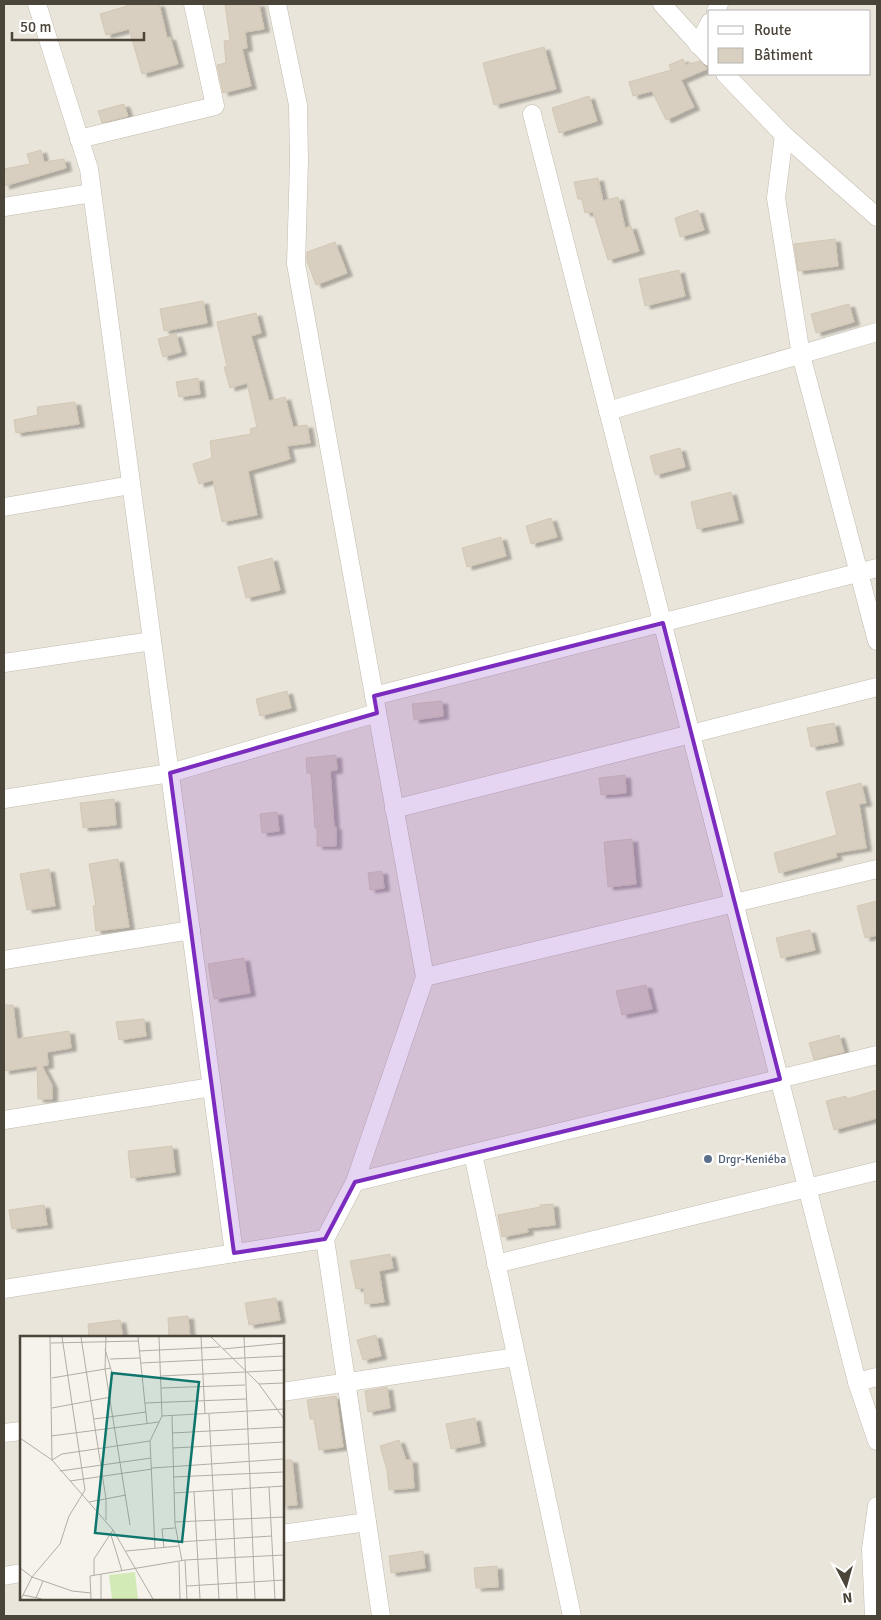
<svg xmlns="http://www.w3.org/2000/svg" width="881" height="1620" viewBox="0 0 881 1620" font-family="Signika,sans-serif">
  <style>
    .residential { fill: #eae5da; fill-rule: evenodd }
    .building { fill: #d8cfc1; stroke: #d3c7b4; filter: url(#shadow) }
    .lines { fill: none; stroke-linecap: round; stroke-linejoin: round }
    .minor-casing { stroke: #c2bbae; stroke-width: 19 }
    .minor { stroke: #fff; stroke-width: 18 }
    .marked { fill: #7b2cbf; fill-opacity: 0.2; stroke: #7b2cbf; stroke-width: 4; stroke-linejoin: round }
    .service-dot { fill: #5c6f8a; stroke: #fff; stroke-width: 2 }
    .labels { text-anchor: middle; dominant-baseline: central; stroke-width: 5; stroke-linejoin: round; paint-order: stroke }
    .service-label { font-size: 12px; fill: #4e5e75; stroke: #fff; text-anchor: start }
    .inset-road { fill: none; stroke: #b2ada4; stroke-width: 1 }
    .view { fill: #0f766e; fill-opacity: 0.15; stroke: #0f766e; stroke-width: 2.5 }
    .inset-edge { fill: none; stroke: #4b4439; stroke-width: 2.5 }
  </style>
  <defs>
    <filter id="shadow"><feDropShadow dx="5.5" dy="3" stdDeviation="1" flood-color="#0004"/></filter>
  </defs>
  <rect width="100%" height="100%" fill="#f6f3ec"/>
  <path class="residential" d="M 4,4 L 877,4 L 877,1616 L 4,1616 ZM 710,11 L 870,11 L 870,74 L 710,74 ZM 21,1338 L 282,1338 L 282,1599 L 21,1599 Z"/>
  <g class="building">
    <polygon points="127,4 159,4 167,38 170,37 178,64 142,74 129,29 106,35 100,14 127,6"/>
    <polygon points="225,4 259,4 264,29 245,32 247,48 242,49 251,86 223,93 217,65 226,63 224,41 230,40"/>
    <polygon points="544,47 556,89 494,105 483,63"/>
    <polygon points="683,59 686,65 700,61 707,69 681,80 694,107 666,120 652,91 633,96 629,82 671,70 669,65"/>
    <polygon points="589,96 597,121 559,133 552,108"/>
    <polygon points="124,104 128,116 102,123 98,111"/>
    <polygon points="41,150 44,162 64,159 66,168 4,186 4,169 30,164 27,154"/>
    <polygon points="598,178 603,201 618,197 625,228 631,226 639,251 608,260 593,212 585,213 582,199 578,199 574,182"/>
    <polygon points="698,210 704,230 680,237 675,218"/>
    <polygon points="835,239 838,266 798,271 794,244"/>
    <polygon points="335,242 347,273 316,285 307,261 307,252"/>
    <polygon points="679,270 685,296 645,306 639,279"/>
    <polygon points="203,301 207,323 164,331 160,309"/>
    <polygon points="849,304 854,322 816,333 811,314"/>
    <polygon points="256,313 261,333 251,336 269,401 285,397 293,427 307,425 310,443 287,446 290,459 248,471 257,515 222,522 213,480 199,484 193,464 212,458 210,441 251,434 250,429 257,427 247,383 230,388 224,367 227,367 217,322"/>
    <polygon points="176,334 181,352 163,357 158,339"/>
    <polygon points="198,378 200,394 179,397 176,382"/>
    <polygon points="75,402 79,424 16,433 14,420 38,415 37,407"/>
    <polygon points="680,448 685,467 655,475 650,456"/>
    <polygon points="731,492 738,520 697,529 691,502"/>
    <polygon points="551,518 557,537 531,544 526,526"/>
    <polygon points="501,537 506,556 467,567 462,548"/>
    <polygon points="272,558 280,590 246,598 238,567"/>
    <polygon points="287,691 291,708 260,716 256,699"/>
    <polygon points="442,701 443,716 414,720 412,704"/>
    <polygon points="834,723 838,742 811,747 807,728"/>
    <polygon points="336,755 337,770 330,771 334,827 336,827 336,846 317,846 317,828 315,828 311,773 307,773 306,758"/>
    <polygon points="625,775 626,793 601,795 599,778"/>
    <polygon points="861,783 866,803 859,804 866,848 835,853 837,857 779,873 774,853 837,835 826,792"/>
    <polygon points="114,799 116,825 83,828 80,803"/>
    <polygon points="277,812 279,831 262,833 260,814"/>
    <polygon points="632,839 636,884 608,887 604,842"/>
    <polygon points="118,859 129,927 96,931 93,906 96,906 89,864"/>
    <polygon points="49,869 55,906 27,910 20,874"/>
    <polygon points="382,871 384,888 370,890 368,873"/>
    <polygon points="877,901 877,935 865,938 857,906"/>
    <polygon points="810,930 815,950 781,958 776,938"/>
    <polygon points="244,958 250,993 214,999 208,964"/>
    <polygon points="646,985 652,1009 622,1015 616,991"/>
    <polygon points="4,1005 13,1005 17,1039 69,1031 71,1048 47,1052 48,1065 42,1066 52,1085 52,1099 38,1099 37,1066 4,1071"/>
    <polygon points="144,1019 146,1036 119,1040 116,1022"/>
    <polygon points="839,1035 844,1052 814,1060 809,1043"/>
    <polygon points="877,1090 877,1118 834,1130 826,1101 846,1096 847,1099"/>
    <polygon points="172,1146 175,1172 131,1178 128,1151"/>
    <polygon points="553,1204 555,1225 527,1228 528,1232 502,1237 498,1215 540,1207 540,1205"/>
    <polygon points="44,1205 47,1225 12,1229 9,1210"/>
    <polygon points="390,1254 393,1268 379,1271 384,1302 365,1304 364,1288 356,1289 350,1261"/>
    <polygon points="276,1298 280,1320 249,1325 245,1303"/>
    <polygon points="188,1316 190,1338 169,1338 168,1318"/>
    <polygon points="120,1320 123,1338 89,1338 88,1324"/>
    <polygon points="376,1335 381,1356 363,1360 357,1340"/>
    <polygon points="387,1387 390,1408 368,1412 365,1391"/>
    <polygon points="336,1396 343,1447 319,1450 314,1419 310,1419 307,1400"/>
    <polygon points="475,1418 480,1443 451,1449 446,1424"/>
    <polygon points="399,1440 406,1460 412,1460 414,1488 389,1490 387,1470 380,1446"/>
    <polygon points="282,1460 292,1460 297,1505 282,1506"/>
    <polygon points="423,1551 425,1568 391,1573 389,1556"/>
    <polygon points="497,1566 498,1587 476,1588 474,1568"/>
  </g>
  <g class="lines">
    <defs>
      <g id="minor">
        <polyline points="37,4 89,169 234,1253"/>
        <polyline points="277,4 298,105 299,161 296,264 425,977 355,1182 325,1239 381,1616"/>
        <polyline points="662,4 710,57"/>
        <polyline points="716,11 719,4"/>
        <polyline points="698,45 710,22"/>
        <polyline points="725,74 784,135 877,217"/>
        <polyline points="532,114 857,1382 877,1441"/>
        <polyline points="784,135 776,198 801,355 877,641"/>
        <polyline points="79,139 215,106 193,4"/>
        <polyline points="4,207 92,193"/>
        <polyline points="608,411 877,332"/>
        <polyline points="4,507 131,485"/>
        <polyline points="4,663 152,641"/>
        <polyline points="374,696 877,568"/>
        <polyline points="4,799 170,773 377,713"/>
        <polyline points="394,809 877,687"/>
        <polyline points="4,960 191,930"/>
        <polyline points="425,977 877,869"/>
        <polyline points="4,1120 212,1087"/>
        <polyline points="473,1154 572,1616"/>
        <polyline points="355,1182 877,1055"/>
        <polyline points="496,1264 877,1171"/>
        <polyline points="4,1289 325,1239"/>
        <polyline points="857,1382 877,1377"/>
        <polyline points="282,1392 516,1357"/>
        <polyline points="4,1433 21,1431"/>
        <polyline points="282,1534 367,1522"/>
        <polyline points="4,1576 21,1573"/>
        <polyline points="874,1616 871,1549 877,1506"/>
      </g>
    </defs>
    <use href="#minor" class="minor-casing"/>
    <use href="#minor" class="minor"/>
  </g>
  <path class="marked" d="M 663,623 L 780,1079 L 355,1182 L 325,1239 L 234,1253 L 170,773 L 377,713 L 374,696 Z"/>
  <circle class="service-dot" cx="708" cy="1159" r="5"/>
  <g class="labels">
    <g class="service-label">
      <text x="718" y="1159">Drgr-Keniéba</text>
    </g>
  </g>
  <g transform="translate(20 1336)">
    <rect width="264" height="264" fill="#f6f3ec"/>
    <path d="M 115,236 L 118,263 L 92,263 L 89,239 Z" fill="#d2eab5"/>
    <path class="inset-road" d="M 30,1 L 32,124 L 93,194 L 133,263M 61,1 L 86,163 L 86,184M 86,1 L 85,33 L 110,189M 118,1 L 127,87M 181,1 L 185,78M 191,1 L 239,48 L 264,83M 224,1 L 235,263M 31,7 L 118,5M 85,13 L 92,37 L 90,52M 203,13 L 264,7M 119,15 L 200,11M 90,23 L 120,22M 121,27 L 264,20M 227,36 L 264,34M 141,40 L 225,36M 32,42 L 91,32M 239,48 L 264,47M 141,52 L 225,49M 125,67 L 226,63M 32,72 L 91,61M 189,78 L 199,263M 142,80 L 264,73M 152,80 L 155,188 L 162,225M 74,83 L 126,76M 152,97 L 264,91M 31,100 L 139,86M 0,102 L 32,124 L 42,118 L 130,105M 153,112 L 264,106M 132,132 L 264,123M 40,135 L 131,122M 153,141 L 264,136M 50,145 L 132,133M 249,151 L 255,263M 212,153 L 217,263M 174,156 L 180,263M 154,157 L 264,150M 69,166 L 106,159M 155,186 L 264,181M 91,199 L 102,235M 158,206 L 252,200M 135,212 L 130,105 L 142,80 L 139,1M 144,212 L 142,193 L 155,192M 106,215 L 159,210M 165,224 L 167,263M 159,226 L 160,263M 0,232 L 12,241 L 52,255 L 71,257M 81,238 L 81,263M 74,239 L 74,223 L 93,194M 167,250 L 264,244M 3,259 L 22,263M 16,262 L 23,245M 1,263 L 12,241 L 40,208 L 49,180 L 65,154 L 42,1M 71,263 L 70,240 L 165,224 L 264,219"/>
    <path class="view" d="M 92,37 L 179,46 L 162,206 L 75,197 Z"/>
    <rect width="264" height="264" class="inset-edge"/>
  </g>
  <rect width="881" height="1620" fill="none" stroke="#4b4439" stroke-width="10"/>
  <rect x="708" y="10" width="162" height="65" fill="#ffffff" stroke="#b7b4b0"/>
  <rect x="718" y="26" width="25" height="8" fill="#ffffff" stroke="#b7b4b0"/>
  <text x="754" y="35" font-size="15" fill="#4b4439">Route</text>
  <rect x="718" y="48" width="25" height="15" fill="#d8cfc1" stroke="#b7b4b0"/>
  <text x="754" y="60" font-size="15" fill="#4b4439">Bâtiment</text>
  <g transform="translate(846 1585) rotate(174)" stroke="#ffffff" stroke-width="4" paint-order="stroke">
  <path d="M0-4L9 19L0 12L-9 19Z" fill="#4b4439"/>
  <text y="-8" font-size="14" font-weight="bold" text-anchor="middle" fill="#4b4439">N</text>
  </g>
  <path d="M12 32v8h132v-8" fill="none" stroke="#4b4439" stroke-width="2.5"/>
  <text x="20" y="32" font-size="15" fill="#4b4439" stroke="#ffffff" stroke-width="4" paint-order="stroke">50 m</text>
</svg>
